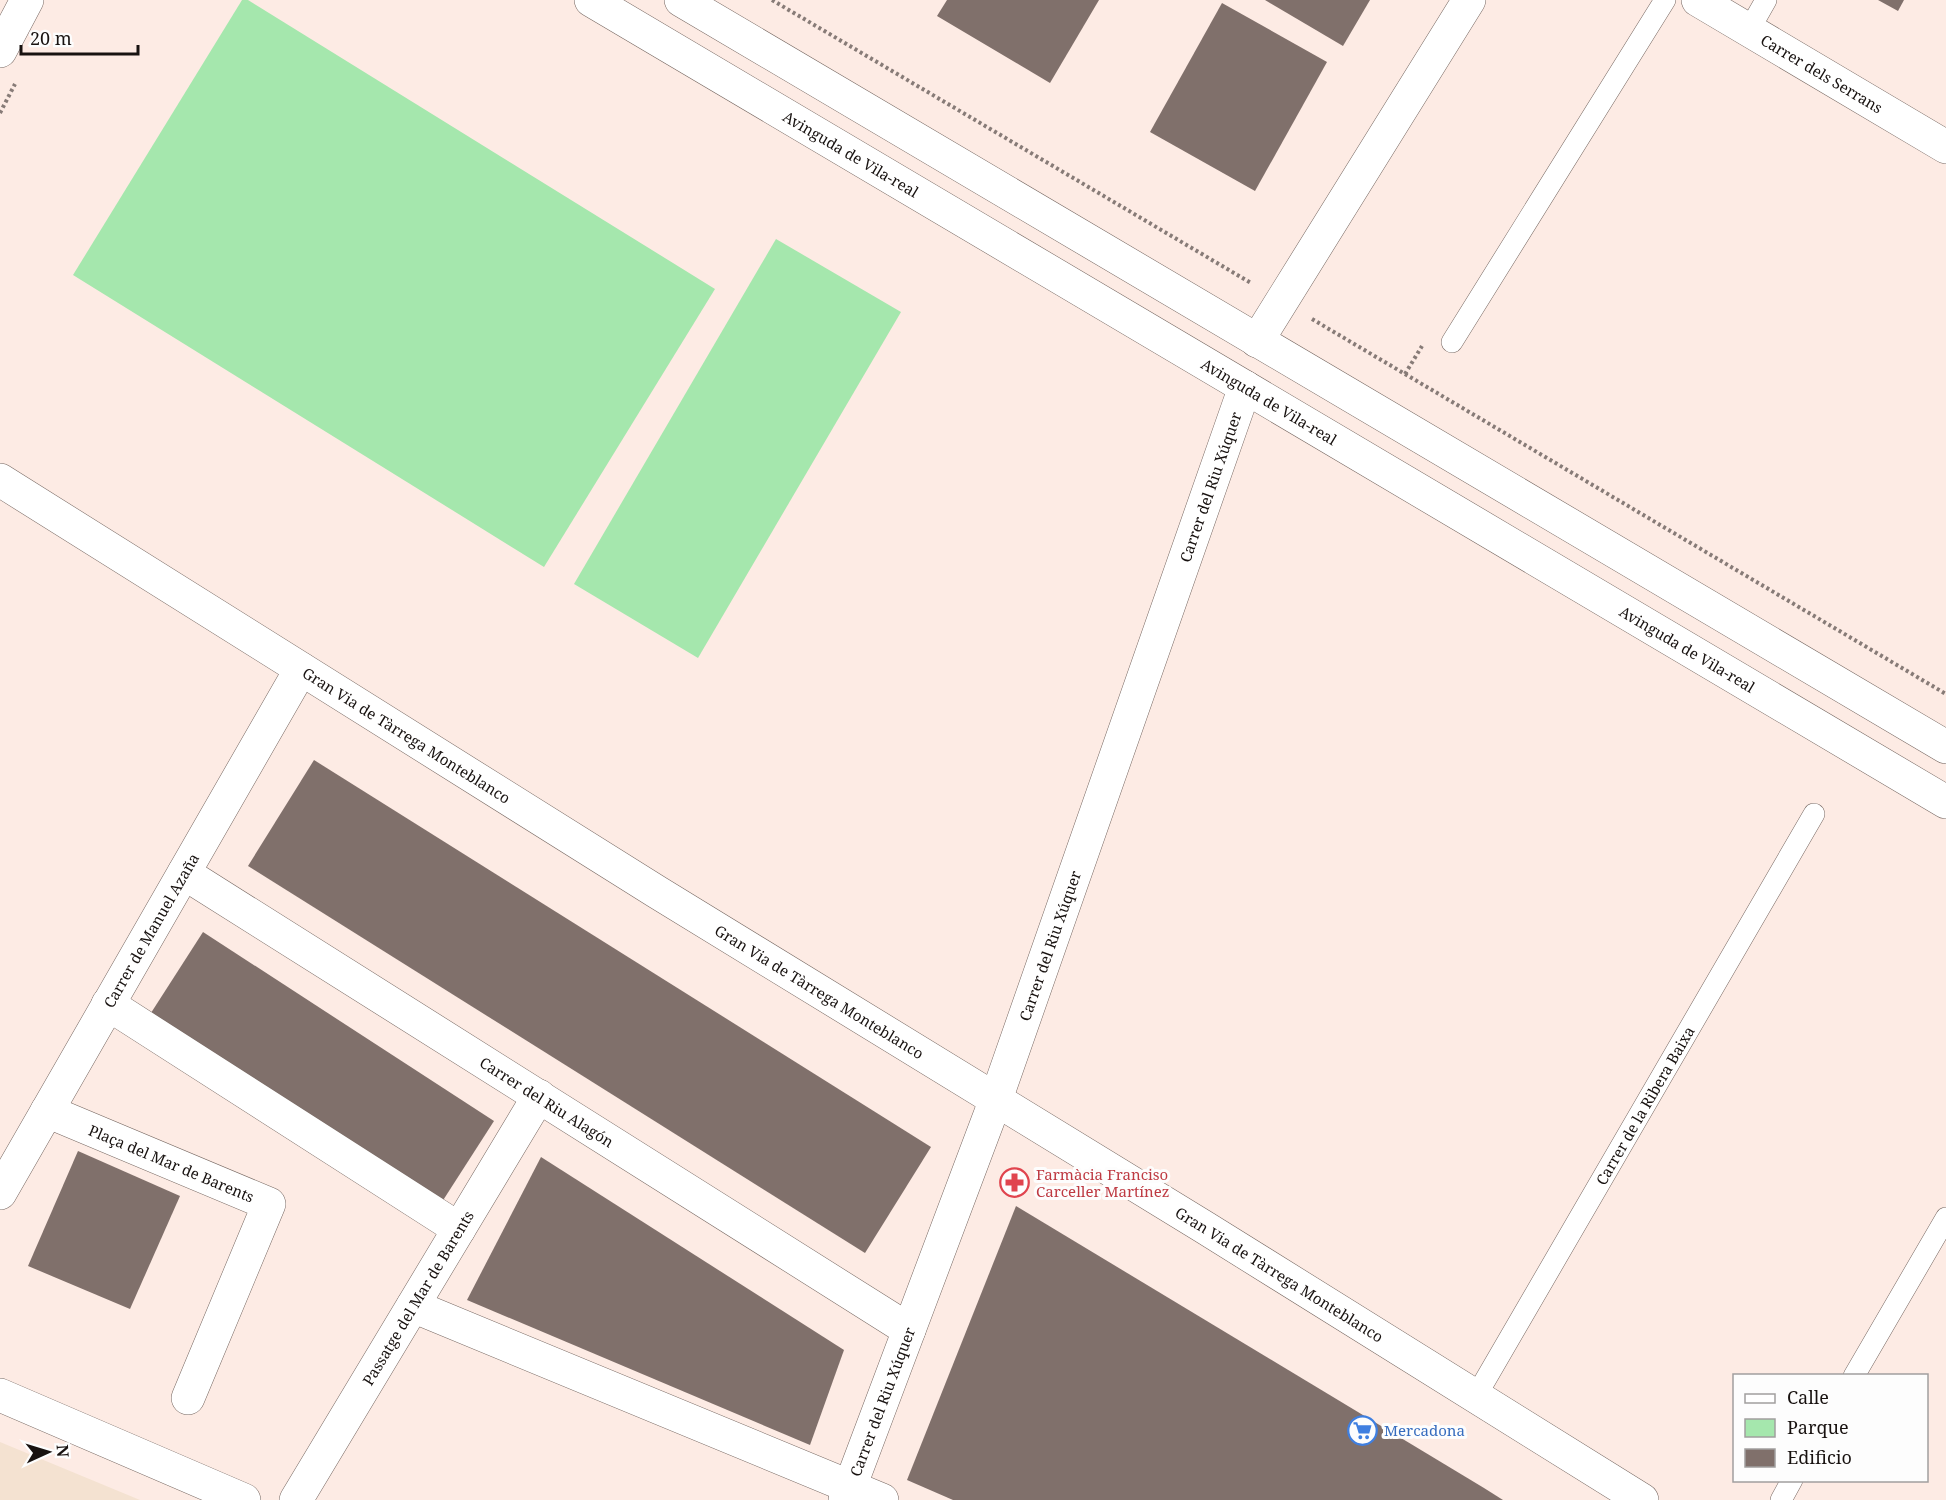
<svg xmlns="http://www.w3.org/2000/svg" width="1946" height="1500" viewBox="0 0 1946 1500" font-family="'Noto Serif',serif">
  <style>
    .education { fill: #f4e2d1 }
    .green { fill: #a5e7ad }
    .building { fill: #80706b }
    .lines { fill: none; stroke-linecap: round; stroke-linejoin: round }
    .lane-casing { stroke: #776862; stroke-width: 22 }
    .street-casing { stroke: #776862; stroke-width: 34 }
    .secondary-casing { stroke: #776862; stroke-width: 34 }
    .path { stroke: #877b77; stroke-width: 4; stroke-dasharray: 3 3; stroke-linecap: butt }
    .lane { stroke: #fff; stroke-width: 21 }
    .street { stroke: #fff; stroke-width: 33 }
    .secondary { stroke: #fff; stroke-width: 33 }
    .labels { text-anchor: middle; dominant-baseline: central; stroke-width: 6; stroke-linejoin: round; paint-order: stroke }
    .street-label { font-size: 15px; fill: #181210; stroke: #fdfdfd }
    .health-label { font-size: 15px; fill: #be3a42; stroke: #fdfdfd; text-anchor: start }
    .shop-label { font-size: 15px; fill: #366cbe; stroke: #fdfdfd; text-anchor: start }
  </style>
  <rect width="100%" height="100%" fill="#fdebe4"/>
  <polygon class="education" points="0,1442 140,1500 0,1500"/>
  <g class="green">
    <polygon points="242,0 248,0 715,289 544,567 73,275"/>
    <polygon points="776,239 901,312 698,658 574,584"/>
  </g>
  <g class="building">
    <polygon points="947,0 1099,0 1050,83 937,16"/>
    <polygon points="1265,0 1370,0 1343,46"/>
    <polygon points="1878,0 1904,0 1898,11"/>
    <polygon points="1222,3 1327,62 1255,191 1150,132"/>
    <polygon points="314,760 931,1147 865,1253 248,866"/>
    <polygon points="203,932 494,1121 440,1205 149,1016"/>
    <polygon points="78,1151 180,1196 130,1309 28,1266"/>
    <polygon points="541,1157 844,1350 810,1445 467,1300"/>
    <polygon points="1016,1206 1484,1488 1503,1500 953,1500 907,1480"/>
  </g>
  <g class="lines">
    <defs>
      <g id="lane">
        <polyline points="1749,30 1766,0"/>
        <polyline points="1452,342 1665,0"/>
        <polyline points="1854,1376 1946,1218"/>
        <path id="s1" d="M 1476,1396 L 1814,814"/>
        <polyline points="1781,1500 1792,1480"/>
      </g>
      <g id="street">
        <path id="s2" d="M 1698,0 L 1946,147"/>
        <polyline points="1257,341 1469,0"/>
        <path id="s3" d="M 184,873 L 909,1330"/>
        <polyline points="108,1004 459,1229"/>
        <path id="s4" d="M 47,1111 L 269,1204 L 188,1398"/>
        <path id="s5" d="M 0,1193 L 301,669"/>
        <polyline points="413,1306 882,1500"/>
        <polyline points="0,1395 244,1500"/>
        <path id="s6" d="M 296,1500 L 539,1096"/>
        <path id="s7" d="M 845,1500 L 996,1099 L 1245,387"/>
      </g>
      <g id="secondary">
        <path id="s8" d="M 591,0 L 1946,802"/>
        <polyline points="681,0 1946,747"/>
        <polyline points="0,51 27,0"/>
        <path id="s9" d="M 0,480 L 657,892 L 1204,1227 L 1642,1500"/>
      </g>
    </defs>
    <use href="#lane" class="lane-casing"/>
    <use href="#street" class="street-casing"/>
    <use href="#secondary" class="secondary-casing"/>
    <g class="path">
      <polyline points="772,0 1251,283"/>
      <polyline points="0,113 15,84"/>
      <polyline points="1312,319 1946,694"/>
      <polyline points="1405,374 1422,346"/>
    </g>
    <use href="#lane" class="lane"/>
    <use href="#street" class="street"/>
    <use href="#secondary" class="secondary"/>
  </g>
  <defs>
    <symbol id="pharmacy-ring" viewBox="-11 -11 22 22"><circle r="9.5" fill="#fdfdfd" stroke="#e0444e" stroke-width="1.5"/><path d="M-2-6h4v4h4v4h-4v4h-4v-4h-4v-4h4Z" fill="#e0444e"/></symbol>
    <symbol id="supermarket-ring" viewBox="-11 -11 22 22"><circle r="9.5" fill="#fdfdfd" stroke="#3f7fe0" stroke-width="1.5"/><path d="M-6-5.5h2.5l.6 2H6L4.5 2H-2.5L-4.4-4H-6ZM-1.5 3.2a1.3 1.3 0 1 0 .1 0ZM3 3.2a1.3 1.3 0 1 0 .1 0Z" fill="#3f7fe0"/></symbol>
  </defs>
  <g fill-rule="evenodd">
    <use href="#pharmacy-ring" x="998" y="1166" width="33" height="33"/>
    <use href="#supermarket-ring" x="1346" y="1414" width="33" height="33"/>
  </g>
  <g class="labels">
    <g class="street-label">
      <text stroke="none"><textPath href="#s2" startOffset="144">Carrer dels Serrans</textPath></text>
      <text stroke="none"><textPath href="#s8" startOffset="302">Avinguda de Vila-real</textPath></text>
      <text stroke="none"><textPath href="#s8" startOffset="788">Avinguda de Vila-real</textPath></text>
      <text stroke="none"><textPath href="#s7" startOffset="1077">Carrer del Riu Xúquer</textPath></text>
      <text stroke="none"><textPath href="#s8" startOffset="1274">Avinguda de Vila-real</textPath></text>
      <text stroke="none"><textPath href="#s9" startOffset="480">Gran Via de Tàrrega Monteblanco</textPath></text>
      <text stroke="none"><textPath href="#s5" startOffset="303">Carrer de Manuel Azaña</textPath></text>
      <text stroke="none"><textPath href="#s7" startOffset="591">Carrer del Riu Xúquer</textPath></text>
      <text stroke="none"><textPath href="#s9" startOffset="966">Gran Via de Tàrrega Monteblanco</textPath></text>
      <text stroke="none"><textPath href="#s3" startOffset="429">Carrer del Riu Alagón</textPath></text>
      <text stroke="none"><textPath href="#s1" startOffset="336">Carrer de la Ribera Baixa</textPath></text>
      <text stroke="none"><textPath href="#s4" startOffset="135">Plaça del Mar de Barents</textPath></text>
      <text stroke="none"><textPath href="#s9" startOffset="1506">Gran Via de Tàrrega Monteblanco</textPath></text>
      <text stroke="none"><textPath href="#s6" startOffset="236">Passatge del Mar de Barents</textPath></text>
      <text stroke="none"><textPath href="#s7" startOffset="105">Carrer del Riu Xúquer</textPath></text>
    </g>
    <g class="health-label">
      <text x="1036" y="1174">Farmàcia Franciso<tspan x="1036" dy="17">Carceller Martínez</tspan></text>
    </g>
    <g class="shop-label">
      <text x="1384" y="1430">Mercadona</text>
    </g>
  </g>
  <rect x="1733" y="1374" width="195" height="108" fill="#fdfdfd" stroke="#a19f9e" stroke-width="1.5"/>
  <rect x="1745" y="1394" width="30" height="9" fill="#ffffff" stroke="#a19f9e" stroke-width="1.5"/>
  <text x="1787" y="1404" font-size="18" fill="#181210">Calle</text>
  <rect x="1745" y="1419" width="30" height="18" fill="#a5e7ad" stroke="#a19f9e" stroke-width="1.5"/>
  <text x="1787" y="1434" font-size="18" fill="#181210">Parque</text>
  <rect x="1745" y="1449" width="30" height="18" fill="#80706b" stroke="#a19f9e" stroke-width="1.5"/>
  <text x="1787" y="1464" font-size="18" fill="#181210">Edificio</text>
  <g transform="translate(48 1452) rotate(86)" stroke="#fdfdfd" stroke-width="4.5" paint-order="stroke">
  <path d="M0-4.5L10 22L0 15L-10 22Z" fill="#181210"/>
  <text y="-9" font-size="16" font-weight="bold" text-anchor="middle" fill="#181210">N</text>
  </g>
  <path d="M21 45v9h117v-9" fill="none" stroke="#181210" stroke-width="3"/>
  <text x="30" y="45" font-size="18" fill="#181210" stroke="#fdfdfd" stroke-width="4.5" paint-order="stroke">20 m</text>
</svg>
